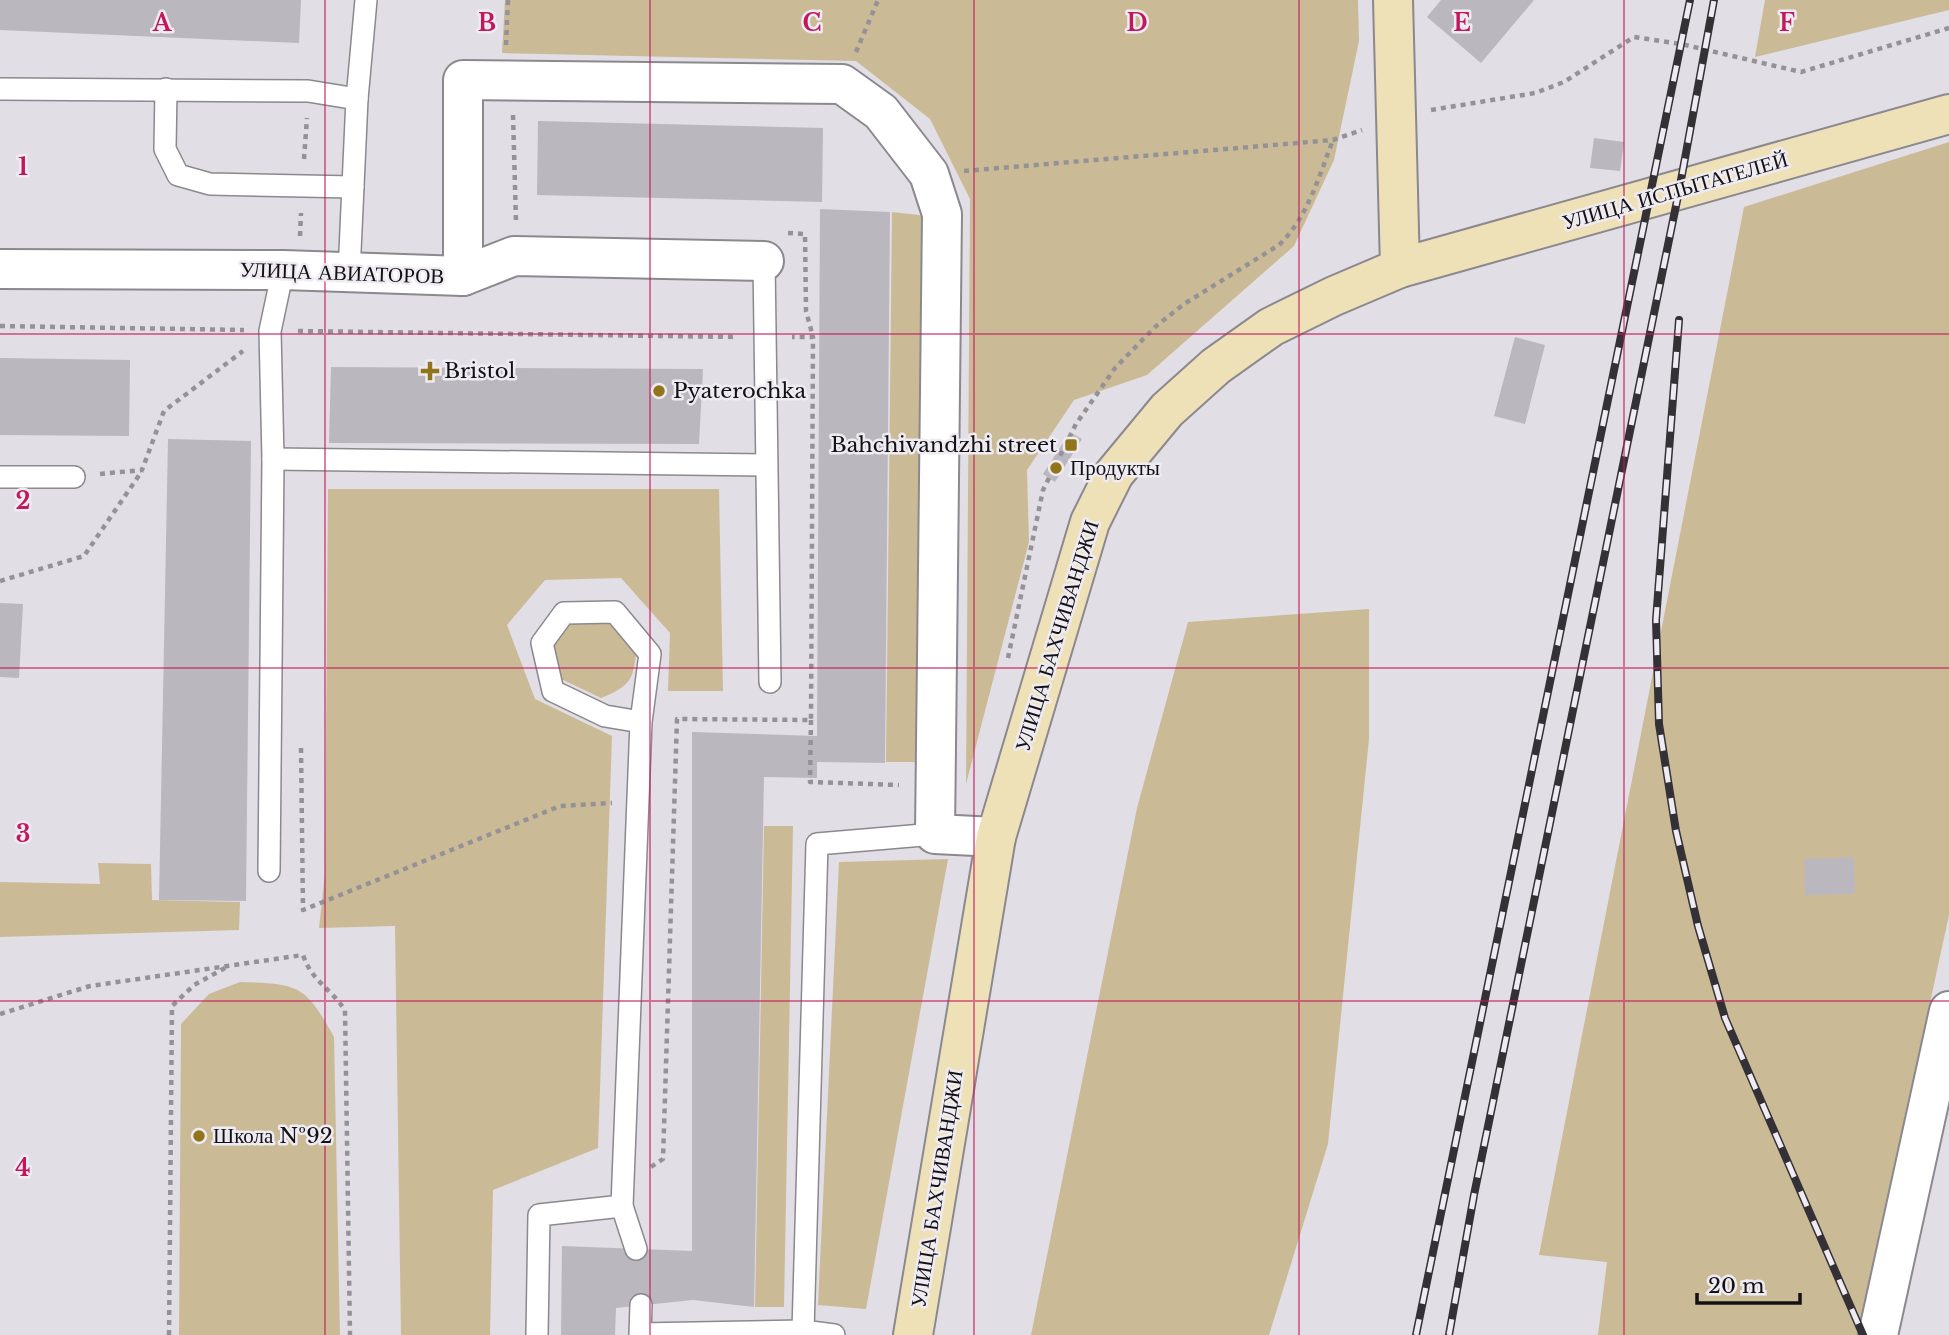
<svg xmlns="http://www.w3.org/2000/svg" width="1949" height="1335" viewBox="0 0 1949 1335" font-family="'Libre Baskerville',serif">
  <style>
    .green { fill: #cabb96 }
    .building { fill: #bab7be }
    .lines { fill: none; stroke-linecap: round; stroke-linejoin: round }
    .lane-casing { stroke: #8b888e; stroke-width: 24 }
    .street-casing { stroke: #8b888e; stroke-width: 42 }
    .secondary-casing { stroke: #8b888e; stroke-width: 42 }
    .path { stroke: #959297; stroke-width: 4.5; stroke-dasharray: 5 5; stroke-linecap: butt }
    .lane { stroke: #fff; stroke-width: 21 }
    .street { stroke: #fff; stroke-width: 38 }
    .secondary { stroke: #eee1b8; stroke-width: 38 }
    .rail-casing { stroke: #333135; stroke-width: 8 }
    .rail { stroke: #efebf3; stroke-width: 5; stroke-dasharray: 16; stroke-linecap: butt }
    .grid { fill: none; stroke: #c2185b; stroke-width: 2; stroke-opacity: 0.55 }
    .poi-dot { fill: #92751b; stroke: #efebf3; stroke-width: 2.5 }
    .labels { text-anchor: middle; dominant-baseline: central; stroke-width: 5; stroke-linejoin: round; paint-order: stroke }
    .street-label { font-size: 21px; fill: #131114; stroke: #efebf3 }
    .poi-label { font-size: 21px; fill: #131114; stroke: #efebf3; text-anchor: start }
    .grid-label { font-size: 23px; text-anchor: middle; font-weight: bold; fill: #c2185b; stroke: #efebf3; stroke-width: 5; stroke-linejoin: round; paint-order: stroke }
  </style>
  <rect width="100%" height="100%" fill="#e2dee5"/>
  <g class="green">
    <polygon points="505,0 1358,0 1359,41 1334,160 1294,246 1147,375 1074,400 1027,470 1029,542 966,784 970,199 930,119 856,61 502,53"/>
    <polygon points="1765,0 1949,0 1949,10 1755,57"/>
    <polygon points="1949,142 1949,915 1858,1335 1598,1335 1607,1262 1539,1255 1744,207"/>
    <polygon points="892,212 936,217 930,762 886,762"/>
    <polygon points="328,489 719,489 723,691 668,691 670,633 621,578 545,580 507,625 535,699 612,736 598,1148 493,1190 490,1335 401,1335 395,926 319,928 325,873"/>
    <polygon points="1369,609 1369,739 1328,1144 1269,1335 1031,1335 1137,808 1188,622"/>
    <path d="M 609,610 L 637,646 C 633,679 633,685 601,698 L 557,677 L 545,634 L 563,611 Z"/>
    <polygon points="764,826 793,826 784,1307 755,1307"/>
    <polygon points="948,859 866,1309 818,1305 839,862"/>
    <polygon points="98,863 151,864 152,900 240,902 239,930 0,937 0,882 100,884"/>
    <path d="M 240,982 C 300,984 305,985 334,1037 L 340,1335 L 179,1335 L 181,1024 L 209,994 Z"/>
  </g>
  <g class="building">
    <polygon points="0,0 301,0 299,43 0,30"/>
    <polygon points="1441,0 1534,0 1481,63 1427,17"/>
    <polygon points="538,121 823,128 822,202 537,195"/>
    <polygon points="1594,138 1624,142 1620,171 1590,168"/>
    <polygon points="820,209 890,212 885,763 817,762 817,778 764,777 754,1307 693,1300 616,1308 615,1335 561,1335 562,1246 692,1251 692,732 817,736"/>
    <polygon points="1515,337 1545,345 1525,424 1494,416"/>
    <polygon points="0,358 130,360 129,436 0,435"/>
    <polygon points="331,367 703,369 699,444 329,443"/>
    <polygon points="1070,432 1082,439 1055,482 1043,474"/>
    <polygon points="168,439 251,441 246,901 159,900"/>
    <polygon points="0,603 23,604 19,678 0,677"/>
    <polygon points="1854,857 1855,894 1805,895 1804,859"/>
  </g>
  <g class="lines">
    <defs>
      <g id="lane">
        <polyline points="0,89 308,91 357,99 349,273"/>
        <polyline points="166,89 165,149 178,175 210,184 353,187"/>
        <polyline points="357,99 366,0"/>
        <polyline points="764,261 770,682"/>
        <polyline points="273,459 766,465"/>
        <polyline points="0,477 74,477"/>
        <polyline points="269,871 273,459 270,331 283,270"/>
        <polyline points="636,1249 622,1206 641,722 650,654 615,612 564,613 542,643 553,691 605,716 641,722"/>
        <polyline points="641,1305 640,1334 803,1331 834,1335"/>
        <polyline points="803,1331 817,844 935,834"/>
        <polyline points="537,1335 539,1215 622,1206"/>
      </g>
      <g id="street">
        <polyline points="0,269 283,270 463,276 514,256 764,261"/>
        <polyline points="463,276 463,80 842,84 881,112 929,174 942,214 935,834 996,837"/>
        <polyline points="1878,1335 1949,1011"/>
      </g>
      <g id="secondary">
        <polyline points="1393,0 1400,268"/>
        <polyline points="913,1335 996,837 1090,522 1114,474 1167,410 1216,366 1271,327 1334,296 1400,268 1949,114"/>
      </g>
    </defs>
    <use href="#lane" class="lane-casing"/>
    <use href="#street" class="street-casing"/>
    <use href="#secondary" class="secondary-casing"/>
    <g class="path">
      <polyline points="506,45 508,0"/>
      <polyline points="856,52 878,0"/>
      <polyline points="1431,110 1535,93 1564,82 1634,37 1681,44 1801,72 1949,28"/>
      <polyline points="513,115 516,222"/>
      <polyline points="304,159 307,118"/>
      <polyline points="964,171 1333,140 1362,130"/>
      <polyline points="788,233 805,234 806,311 813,337"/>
      <polyline points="300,236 301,213"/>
      <polyline points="0,326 244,330"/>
      <polyline points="298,331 738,337"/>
      <polyline points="100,474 142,470 164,411 243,351"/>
      <polyline points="0,581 84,556 142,471"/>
      <path d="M 1008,658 L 1043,490 L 1076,424 L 1115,368 L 1155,327 L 1184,304 L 1279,245 C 1308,217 1319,176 1333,140"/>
      <polyline points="811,720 810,782 899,785"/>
      <polyline points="301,748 303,910 560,806 612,803"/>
      <path d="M 0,1014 L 90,986 L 303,955 C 312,981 329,987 345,1010 L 350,1335"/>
      <polyline points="651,1167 663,1159 677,719 811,720 813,337 792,337"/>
      <polyline points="169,1335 172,1006 194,985 225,968"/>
    </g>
    <use href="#lane" class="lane"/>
    <use href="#street" class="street"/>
    <use href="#secondary" class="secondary"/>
    <defs>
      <g id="rail">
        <polyline points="1679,320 1656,620 1659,724 1676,831 1698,926 1725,1018 1863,1335"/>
        <polyline points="1416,1335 1690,0"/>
        <polyline points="1449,1335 1474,1195 1679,191 1714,0"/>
      </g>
    </defs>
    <use href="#rail" class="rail-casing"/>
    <use href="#rail" class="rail"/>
  </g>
  <path class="grid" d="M 325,0 L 325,1335M 650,0 L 650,1335M 974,0 L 974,1335M 1299,0 L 1299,1335M 1624,0 L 1624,1335M 0,334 L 1949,334M 0,668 L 1949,668M 0,1001 L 1949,1001"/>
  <g class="poi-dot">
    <path d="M426.5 360.5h7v7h7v7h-7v7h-7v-7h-7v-7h7z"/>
    <circle cx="659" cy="391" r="7"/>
    <rect x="1064" y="438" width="14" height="14" rx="3.5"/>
    <circle cx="1056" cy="468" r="7"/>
    <circle cx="199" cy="1136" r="7"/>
  </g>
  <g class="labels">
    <g class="street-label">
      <text transform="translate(1675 191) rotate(-16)">УЛИЦА ИСПЫТАТЕЛЕЙ</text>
      <text transform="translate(342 273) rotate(2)">УЛИЦА АВИАТОРОВ</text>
      <text transform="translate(1057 636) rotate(-73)">УЛИЦА БАХЧИВАНДЖИ</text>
      <text transform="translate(937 1189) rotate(-81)">УЛИЦА БАХЧИВАНДЖИ</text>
    </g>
    <g class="poi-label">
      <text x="444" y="371">Bristol</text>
      <text x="673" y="391">Pyaterochka</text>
      <text x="1057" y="445" text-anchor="end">Bahchivandzhi street</text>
      <text x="1070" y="468">Продукты</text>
      <text x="213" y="1136">Школа №92</text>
    </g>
  </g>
  <g class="grid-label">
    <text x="162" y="31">A</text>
    <text x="487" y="31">B</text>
    <text x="812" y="31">C</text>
    <text x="1137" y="31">D</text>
    <text x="1462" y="31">E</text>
    <text x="1787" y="31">F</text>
    <text x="23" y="175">1</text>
    <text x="23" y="509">2</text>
    <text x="23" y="842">3</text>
    <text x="23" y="1176">4</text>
  </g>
  <path d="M1697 1293v10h103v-10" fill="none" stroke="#131114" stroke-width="3.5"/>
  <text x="1708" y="1293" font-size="21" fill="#131114" stroke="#efebf3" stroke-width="5" paint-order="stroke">20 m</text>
</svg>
